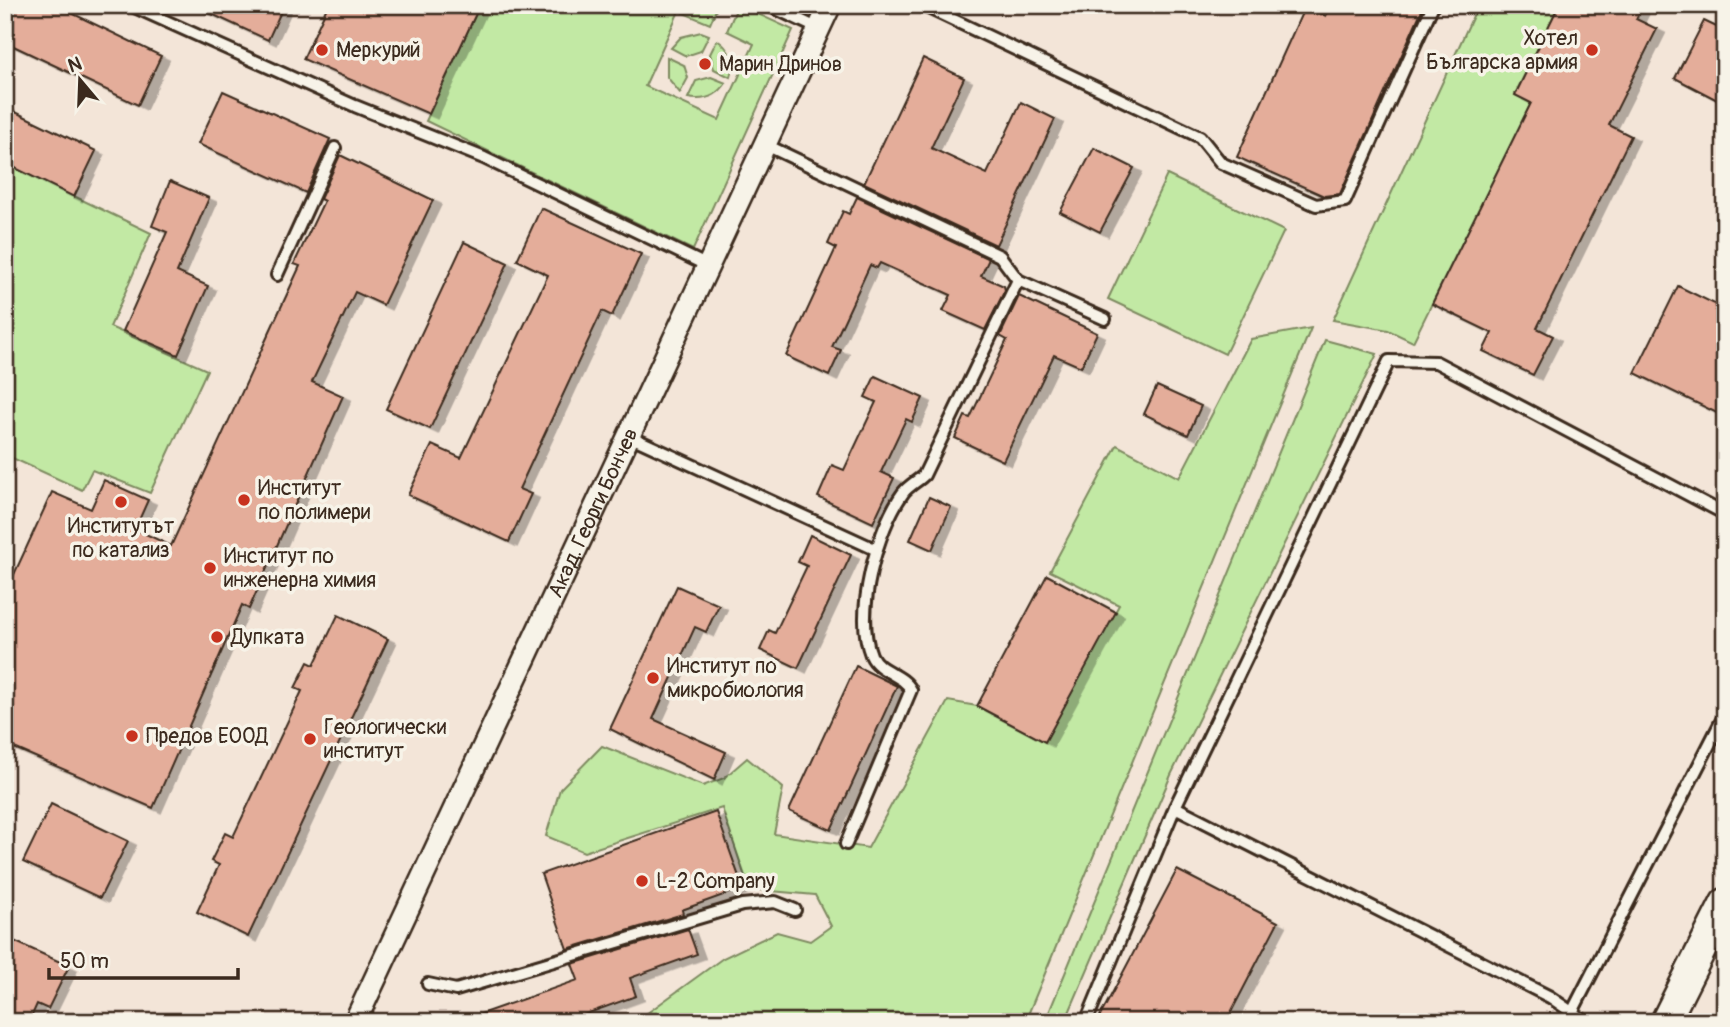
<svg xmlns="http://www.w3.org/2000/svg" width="1730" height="1027" viewBox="0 0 1730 1027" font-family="Pangolin,sans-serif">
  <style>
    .green { fill: #c2e9a4; stroke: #7e8a61; stroke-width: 2 }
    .building { fill: #e4ad9a; stroke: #3b2a1e; stroke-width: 2; filter: url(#shadow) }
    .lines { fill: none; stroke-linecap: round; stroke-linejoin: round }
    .lane-casing { stroke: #3b2a1e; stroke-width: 16 }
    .street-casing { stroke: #3b2a1e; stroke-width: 26 }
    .secondary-casing { stroke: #3b2a1e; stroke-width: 33 }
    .lane { stroke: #f7f3e8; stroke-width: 10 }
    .street { stroke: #f7f3e8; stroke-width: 21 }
    .secondary { stroke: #f7f3e8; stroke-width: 28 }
    .poi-dot { fill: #c8321e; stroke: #f7f3e8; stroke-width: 2.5 }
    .labels { text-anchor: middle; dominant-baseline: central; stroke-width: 7; stroke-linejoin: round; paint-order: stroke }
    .poi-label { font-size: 21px; fill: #3b2a1e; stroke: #f7f3e8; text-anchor: start }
    .street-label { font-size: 21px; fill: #3b2a1e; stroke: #f7f3e8 }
  </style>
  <defs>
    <filter id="shadow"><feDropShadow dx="8" dy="4.5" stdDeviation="0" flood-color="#0004"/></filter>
  </defs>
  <rect width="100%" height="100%" fill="#f3e5d8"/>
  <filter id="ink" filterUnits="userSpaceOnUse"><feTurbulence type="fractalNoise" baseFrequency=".0143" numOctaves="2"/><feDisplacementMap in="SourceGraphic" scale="14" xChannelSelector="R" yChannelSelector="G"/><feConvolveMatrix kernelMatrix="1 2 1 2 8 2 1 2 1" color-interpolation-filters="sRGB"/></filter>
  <g filter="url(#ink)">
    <g class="green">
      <polygon points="480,5 718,5 710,24 679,11 645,86 719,120 754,44 727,31 738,5 793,30 693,250 426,121"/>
      <polygon points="1478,5 1559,5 1515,94 1531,103 1413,342 1388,330 1333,320"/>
      <polygon points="701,32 709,35 701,51 686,56 671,48 681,37"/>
      <path d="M 717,40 C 730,48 735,62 730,77 L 714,69 L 710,54 Z"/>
      <polygon points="667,57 684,65 688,78 680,93 667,77"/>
      <path d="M 711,77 L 726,83 C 717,97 704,101 688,98 L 696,81 Z"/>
      <polygon points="5,163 151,233 110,327 207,370 150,493 92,470 82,490 8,456 5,460"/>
      <polygon points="1167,175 1284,231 1225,354 1108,299"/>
      <polygon points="1311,328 1025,1022 635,1022 723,958 777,932 810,941 831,926 815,895 749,889 722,808 584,852 546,836 560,789 602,746 703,786 724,778 747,758 783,788 774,834 868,848 948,701 977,706 1045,742 1119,605 1050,571 1117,445 1179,478 1251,339"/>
      <polygon points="1325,340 1377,354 1171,775 1065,1022 1045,1022"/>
    </g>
    <g class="building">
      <polygon points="5,5 55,5 161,56 138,105 5,42"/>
      <polygon points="192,5 284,5 268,40"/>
      <polygon points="328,5 480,5 429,114 303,59"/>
      <polygon points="1331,5 1424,5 1340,194 1324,196 1237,157 1305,6 1326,16"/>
      <polygon points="1559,5 1643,5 1636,19 1657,29 1609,125 1631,136 1537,328 1553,336 1533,375 1483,351 1492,333 1432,304 1531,103 1515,95"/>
      <polygon points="1704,21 1725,31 1725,104 1675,78"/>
      <polygon points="923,58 964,78 931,148 987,174 1021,102 1055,119 996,245 864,183"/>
      <polygon points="223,91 330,139 306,193 198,144"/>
      <polygon points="5,107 96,151 74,197 5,163"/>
      <polygon points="1094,148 1134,168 1100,232 1060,212"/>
      <polygon points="340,155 433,200 383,305 355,292 312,382 343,396 249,609 242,605 153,808 5,744 5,594 52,492 91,509 104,480 148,500 135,529 171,546 300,266 294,264 324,201 320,199"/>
      <polygon points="170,181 209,198 177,272 208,286 178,355 123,331 167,232 152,226"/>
      <polygon points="857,197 989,259 981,276 1004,286 1005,290 985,330 943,311 951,295 880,263 877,268 870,265 832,347 841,350 829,376 786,356 836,248 828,244 843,211 849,214"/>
      <polygon points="541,208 641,254 612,316 602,311 519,489 531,494 509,542 408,495 432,445 461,458 548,275 517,260"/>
      <polygon points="464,242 508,263 430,429 386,409"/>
      <polygon points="1678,286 1725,309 1725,417 1635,373"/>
      <polygon points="1019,296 1097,333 1081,367 1054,355 1003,461 955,438 965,416 970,418 1007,340 1000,336"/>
      <polygon points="875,376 923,398 912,422 906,419 881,472 894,478 873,523 818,497 832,465 844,470 876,402 865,397"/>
      <polygon points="1157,386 1201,406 1188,435 1144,414"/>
      <polygon points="929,497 951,507 932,550 910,540"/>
      <polygon points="810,535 851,555 798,668 760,650 769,630 775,633 807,566 798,562"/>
      <polygon points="1047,575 1116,612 1045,742 977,706"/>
      <polygon points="677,586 719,605 706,632 695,627 653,719 726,752 714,780 610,729"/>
      <polygon points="338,615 388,639 248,937 197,912 219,865 211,861 225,833 233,837 302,691 295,688 308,662 314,665"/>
      <polygon points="856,666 897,686 831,830 789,811"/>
      <polygon points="51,804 128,841 100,898 23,862"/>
      <polygon points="716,812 743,888 682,910 683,914 567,949 541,874"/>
      <polygon points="1177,870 1278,922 1226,1022 1097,1022"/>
      <polygon points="688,929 697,954 630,978 636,996 564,1022 467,1022 466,1019 578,980 572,964"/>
      <polygon points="5,937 69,966 48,1009 37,1004 29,1022 5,1022"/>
    </g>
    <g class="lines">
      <defs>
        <g id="lane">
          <polyline points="130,5 355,106 484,158 708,266"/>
          <polyline points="768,5 819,29"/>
          <polyline points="922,5 1200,137 1221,163 1316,205 1345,201 1433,5"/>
          <polyline points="766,145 1000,256 1018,280"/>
          <polyline points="277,275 335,148"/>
          <polyline points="629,436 877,550"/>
          <polyline points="1175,807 1550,997 1586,1022"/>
          <path d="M 846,844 L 911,690 C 902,673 879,673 871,655 C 854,613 877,529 903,493 C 908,486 918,481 924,475 L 1018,280 L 1105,319"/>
          <polyline points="428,984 456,990 742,905 775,902 795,910"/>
          <polyline points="1086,1022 1175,807 1389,361 1436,362 1725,514"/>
          <polyline points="1567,1022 1725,714"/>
        </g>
        <g id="street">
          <path id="s1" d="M 355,1022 L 830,5"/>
        </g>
        <polyline id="secondary" points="1665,1022 1725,903"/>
      </defs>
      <use href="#lane" class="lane-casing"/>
      <use href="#street" class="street-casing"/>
      <use href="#secondary" class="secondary-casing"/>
      <use href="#lane" class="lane"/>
      <use href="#street" class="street"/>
      <use href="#secondary" class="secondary"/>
    </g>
  </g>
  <g class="poi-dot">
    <circle cx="322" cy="50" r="7"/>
    <circle cx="1592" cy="50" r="7"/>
    <circle cx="705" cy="64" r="7"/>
    <circle cx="244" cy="500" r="7"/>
    <circle cx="121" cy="502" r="7"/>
    <circle cx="210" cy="568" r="7"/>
    <circle cx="217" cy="637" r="7"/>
    <circle cx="653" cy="678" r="7"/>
    <circle cx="132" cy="736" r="7"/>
    <circle cx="310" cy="739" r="7"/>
    <circle cx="642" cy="881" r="7"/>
  </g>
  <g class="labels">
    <g class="poi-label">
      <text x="1578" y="38" text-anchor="end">Хотел<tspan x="1578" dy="24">Българска армия</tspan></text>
      <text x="336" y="50">Меркурий</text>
      <text x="719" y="64">Марин Дринов</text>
      <text x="258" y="488">Институт<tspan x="258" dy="24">по полимери</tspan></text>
      <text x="121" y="526" text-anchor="middle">Институтът<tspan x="121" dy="24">по катализ</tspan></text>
      <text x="224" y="556">Институт по<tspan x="224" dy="24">инженерна химия</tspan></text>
      <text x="231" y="637">Дупката</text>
      <text x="667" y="666">Институт по<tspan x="667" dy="24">микробиология</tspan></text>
      <text x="324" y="727">Геологически<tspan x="324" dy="24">институт</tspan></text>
      <text x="146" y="736">Предов ЕООД</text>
      <text x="656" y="881">L-2 Company</text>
    </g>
    <g class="street-label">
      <text stroke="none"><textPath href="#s1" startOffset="562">Акад. Георги Бончев</textPath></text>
    </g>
  </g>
  <rect width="1730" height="1027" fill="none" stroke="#f7f3e8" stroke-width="28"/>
  <rect x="14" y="14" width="1702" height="999" fill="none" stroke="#3b2a1e" stroke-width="2.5" filter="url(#ink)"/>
  <g transform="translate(80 80) rotate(341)" stroke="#f7f3e8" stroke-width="5" paint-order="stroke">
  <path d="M0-5L12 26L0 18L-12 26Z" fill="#3b2a1e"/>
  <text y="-10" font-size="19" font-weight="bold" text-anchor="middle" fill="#3b2a1e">N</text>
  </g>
  <path d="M49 968v10h189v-10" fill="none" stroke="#3b2a1e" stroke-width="3.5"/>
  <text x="60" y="968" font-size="21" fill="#3b2a1e" stroke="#f7f3e8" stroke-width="5" paint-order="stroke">50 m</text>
</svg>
